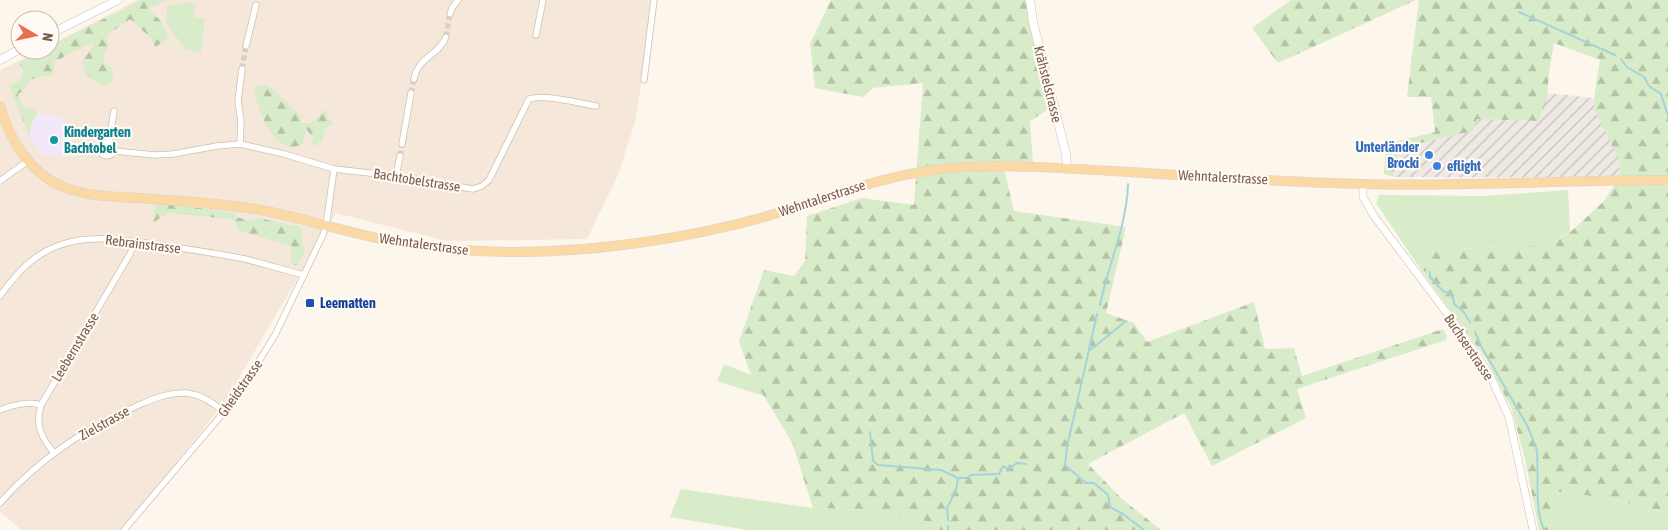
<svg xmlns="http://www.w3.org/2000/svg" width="1668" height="530" viewBox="0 0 1668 530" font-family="'Asap Condensed',sans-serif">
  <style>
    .residential { fill: #f5e8da }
    .industrial { fill: url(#industrial-furrows) }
    .education { fill: #f3e8fa }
    .green { fill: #d8ecc9 }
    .forest { fill: url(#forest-firs) }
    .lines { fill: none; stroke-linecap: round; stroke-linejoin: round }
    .stream { stroke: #a5d3da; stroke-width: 2 }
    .minor-tunnel { stroke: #dcd0c4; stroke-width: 5.5; stroke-dasharray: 5.5 3; stroke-linecap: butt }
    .minor-casing { stroke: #d1beb0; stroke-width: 7 }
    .tertiary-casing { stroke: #d1beb0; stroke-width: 8 }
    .secondary-casing { stroke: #d6c0b0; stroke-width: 9 }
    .primary-casing { stroke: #dad1cd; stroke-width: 10 }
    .minor { stroke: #fff; stroke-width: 5.5 }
    .tertiary { stroke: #fff; stroke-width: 7 }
    .secondary { stroke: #fff; stroke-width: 8 }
    .primary { stroke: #fbd9a5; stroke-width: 9 }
    .culture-dot { fill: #0f9aa8; stroke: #fffaf3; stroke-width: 2 }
    .shop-dot { fill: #3f7fe0; stroke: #fffaf3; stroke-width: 2 }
    .transit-dot { fill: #1a4fb4; stroke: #fffaf3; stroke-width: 2 }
    .labels { text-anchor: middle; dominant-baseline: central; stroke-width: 4.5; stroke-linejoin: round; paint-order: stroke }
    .street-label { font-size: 14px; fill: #7a5c4d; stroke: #fffaf3 }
    .culture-label { font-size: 14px; font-weight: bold; fill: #0d838f; stroke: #fffaf3; text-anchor: start }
    .shop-label { font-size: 14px; font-weight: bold; fill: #366cbe; stroke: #fffaf3; text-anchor: end }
    .transit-label { font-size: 14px; font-weight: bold; fill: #164399; stroke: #fffaf3; text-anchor: start }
  </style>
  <defs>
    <pattern id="industrial-furrows" width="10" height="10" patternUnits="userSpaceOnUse" patternTransform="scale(1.25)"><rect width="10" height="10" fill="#efe9e4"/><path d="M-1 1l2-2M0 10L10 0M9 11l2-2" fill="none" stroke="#c7c0bb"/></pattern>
    <pattern id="forest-firs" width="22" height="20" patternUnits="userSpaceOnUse" patternTransform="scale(1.25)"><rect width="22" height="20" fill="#d8ecc9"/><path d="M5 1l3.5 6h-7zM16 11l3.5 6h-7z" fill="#b4c2a5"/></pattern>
  </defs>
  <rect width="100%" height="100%" fill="#fdf6ec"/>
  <polygon class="residential" points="137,0 655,0 635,122 618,175 587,239 447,241 336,213 225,402 122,530 22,530 0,512 0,70 40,50 50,50 50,45"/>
  <polygon class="industrial" points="1548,93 1594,98 1595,111 1620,161 1619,178 1393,177 1399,148 1473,131 1476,119 1538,121 1547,101"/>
  <polygon class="education" points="38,113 62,117 71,134 68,156 43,155 29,138 32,122"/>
  <g class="green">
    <polygon points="187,2 196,4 194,17 205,19 201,52 186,50 166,23 167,6"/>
    <polygon points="1568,190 1570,231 1551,245 1433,250 1426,262 1423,273 1376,203 1379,195 1485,196"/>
    <polygon points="724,364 751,375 764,396 717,381"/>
    <polygon points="681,489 813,508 876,510 935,523 934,530 747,530 670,517"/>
    <polygon points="1552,491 1607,498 1668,513 1668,530 1556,530"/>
  </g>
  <g class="forest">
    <path d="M 141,0 L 168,0 L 148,9 L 161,21 L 169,38 L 155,47 L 150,37 L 130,19 L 107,35 L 108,47 L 103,56 L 104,63 L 112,68 L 113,81 L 102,86 L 87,76 L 82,61 L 94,46 L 91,43 L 54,62 L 54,75 C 47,76 35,76 29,82 C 24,87 25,91 18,94 L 23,107 L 36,111 L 38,113 L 32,122 L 29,136 L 9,85 L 19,81 L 24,70 L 18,63 L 43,50 L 50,50 L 50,46 Z"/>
    <polygon points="831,0 1026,0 1049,109 1030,121 1033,163 1003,165 1014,211 1126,227 1106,313 1134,323 1147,342 1254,302 1265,349 1294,348 1302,376 1443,329 1447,336 1446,340 1297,389 1306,418 1212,466 1184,413 1088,464 1121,498 1161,530 934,530 935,523 876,510 813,508 792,442 751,375 739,341 764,270 794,276 805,261 807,216 862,198 914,205 923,83 873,88 863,97 815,88 810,44"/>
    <polygon points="1291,0 1416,0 1278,63 1252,28"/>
    <polygon points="1419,0 1668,0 1668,513 1607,498 1553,491 1556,530 1539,530 1525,459 1512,410 1487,360 1423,273 1426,262 1433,250 1551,245 1574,229 1604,201 1619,178 1620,162 1595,111 1594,98 1600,60 1554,43 1549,72 1547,101 1538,121 1477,119 1473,131 1399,148 1393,177 1384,174 1386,144 1435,132 1431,97 1407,97"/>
    <path d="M 268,85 L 300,115 L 301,123 L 311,123 L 326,109 L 328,119 L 334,124 L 325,128 L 323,139 L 315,146 L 312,144 L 313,138 L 307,130 L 305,131 L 303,144 C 273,160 258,107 253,87 Z"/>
    <polygon points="156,202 236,213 236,217 252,221 258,218 301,227 304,253 298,266 291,264 291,246 237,230 236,223 231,219 167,213 153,223"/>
  </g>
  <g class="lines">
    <g class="stream">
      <polyline points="1519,12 1615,55"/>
      <polyline points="1621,59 1627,67 1644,77 1649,86 1661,94 1668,116"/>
      <polyline points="1430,272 1430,277 1443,291 1450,294 1453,298 1454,304 1463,311 1470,322"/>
      <path d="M 1100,305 C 1108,265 1127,225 1128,184"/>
      <polyline points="1097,314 1067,447 1065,465 1086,483 1094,483 1108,495 1110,507 1123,514 1144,530"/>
      <path d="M 1475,332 L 1481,346 L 1528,427 C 1530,434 1537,447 1537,452 C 1539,478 1534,506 1544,530"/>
      <polyline points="1089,351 1126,321"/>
      <polyline points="870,432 873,461 878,465 941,470 958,478 968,478 971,475 999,474 1003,466 1008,469 1017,463 1026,464"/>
      <polyline points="948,520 947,508 956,490 958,478"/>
      <polyline points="948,530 948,526"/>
    </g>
    <g class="minor-tunnel">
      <polyline points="446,37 450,14"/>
      <polyline points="242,69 246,46"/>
      <polyline points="411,93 414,79"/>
      <polyline points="400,156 402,144"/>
    </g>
    <defs>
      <g id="minor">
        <polyline points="450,14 452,8 458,0"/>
        <polyline points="536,35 543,0"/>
        <polyline points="246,46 256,5"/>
        <path d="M 414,79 C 418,57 438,56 446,37"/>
        <polyline points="644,80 654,0"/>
        <circle cx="107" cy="149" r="7"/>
        <polyline points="109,142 114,111"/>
        <polyline points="240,144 241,121 238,101 242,69"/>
        <polyline points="402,144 411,93"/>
        <path d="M 114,151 L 155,155 L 173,154 L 217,146 L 240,144 L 284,154 L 334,169 L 396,176 L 473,189 L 482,186 L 489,180 L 529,99 C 547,94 577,103 596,106"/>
        <polyline points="396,176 400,156"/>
        <polyline points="0,181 28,161"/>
        <path d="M 0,296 C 16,274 33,254 60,245 C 91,234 123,240 154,244 C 185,249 215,253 245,259 C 265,264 284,270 304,275"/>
        <path d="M 0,410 C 12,405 29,401 41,405"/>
        <path d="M 54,453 C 41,437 35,425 41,405 L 130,254 L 135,242"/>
        <path d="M 0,503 C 38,460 87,427 139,405 C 155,398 170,392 187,393 C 201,395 214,403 224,412"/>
        <polyline points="124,530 219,418 243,387 275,335 323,235 326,226 334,169"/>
      </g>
      <polyline id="tertiary" points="1363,184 1363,197 1374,216 1458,328 1489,373 1509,417 1533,530"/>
      <g id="secondary">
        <polyline points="1030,0 1033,22 1066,154 1067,169"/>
        <polyline points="50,34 118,0"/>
        <polyline points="0,60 20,49"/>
      </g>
      <path id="primary" d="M 0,106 C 9,138 29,172 61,186 C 85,196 113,197 138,198 C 170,200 201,202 233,206 C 282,211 329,228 377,238 C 465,257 556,255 645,242 C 685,236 725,228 764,217 C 830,197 895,170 965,167 C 1014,165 1064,168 1113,171 C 1196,176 1280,182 1364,184 C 1465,187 1567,180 1668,180"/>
    </defs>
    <use href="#minor" class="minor-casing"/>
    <use href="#tertiary" class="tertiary-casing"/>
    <use href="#secondary" class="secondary-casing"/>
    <use href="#primary" class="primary-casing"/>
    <use href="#minor" class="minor"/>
    <use href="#tertiary" class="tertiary"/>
    <use href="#secondary" class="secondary"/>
    <use href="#primary" class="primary"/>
  </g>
  <circle class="culture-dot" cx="54" cy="140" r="5"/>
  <g class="shop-dot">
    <circle cx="1429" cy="155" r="5"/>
    <circle cx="1437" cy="166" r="5"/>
  </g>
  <rect class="transit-dot" x="305" y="298" width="10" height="10" rx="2.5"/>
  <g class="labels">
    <g class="street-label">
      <text transform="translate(1048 84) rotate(76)">Krähstelstrasse</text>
      <text transform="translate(1223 177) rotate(3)">Wehntalerstrasse</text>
      <text transform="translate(417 180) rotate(9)">Bachtobelstrasse</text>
      <text transform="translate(822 198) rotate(-18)">Wehntalerstrasse</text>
      <text transform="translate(143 244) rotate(7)">Rebrainstrasse</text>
      <text transform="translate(424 244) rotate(8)">Wehntalerstrasse</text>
      <text transform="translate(75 347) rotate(-59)">Leebernstrasse</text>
      <text transform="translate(1469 347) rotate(56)">Buchserstrasse</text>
      <text transform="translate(240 388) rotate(-55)">Gheidstrasse</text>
      <text transform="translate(104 423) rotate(-29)">Zielstrasse</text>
    </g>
    <g class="culture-label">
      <text x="64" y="132">Kindergarten<tspan x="64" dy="16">Bachtobel</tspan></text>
    </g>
    <g class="shop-label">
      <text x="1419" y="147">Unterländer<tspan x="1419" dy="16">Brocki</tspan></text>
      <text x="1447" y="166" text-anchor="start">eflight</text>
    </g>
    <g class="transit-label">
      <text x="320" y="303">Leematten</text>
    </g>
  </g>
  <g transform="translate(35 35) rotate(99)"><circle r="24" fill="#fffaf3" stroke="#cabbb1"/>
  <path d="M0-4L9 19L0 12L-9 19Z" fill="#e76f51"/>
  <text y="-8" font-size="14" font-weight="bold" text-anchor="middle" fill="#7a5c4d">N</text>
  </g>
</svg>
